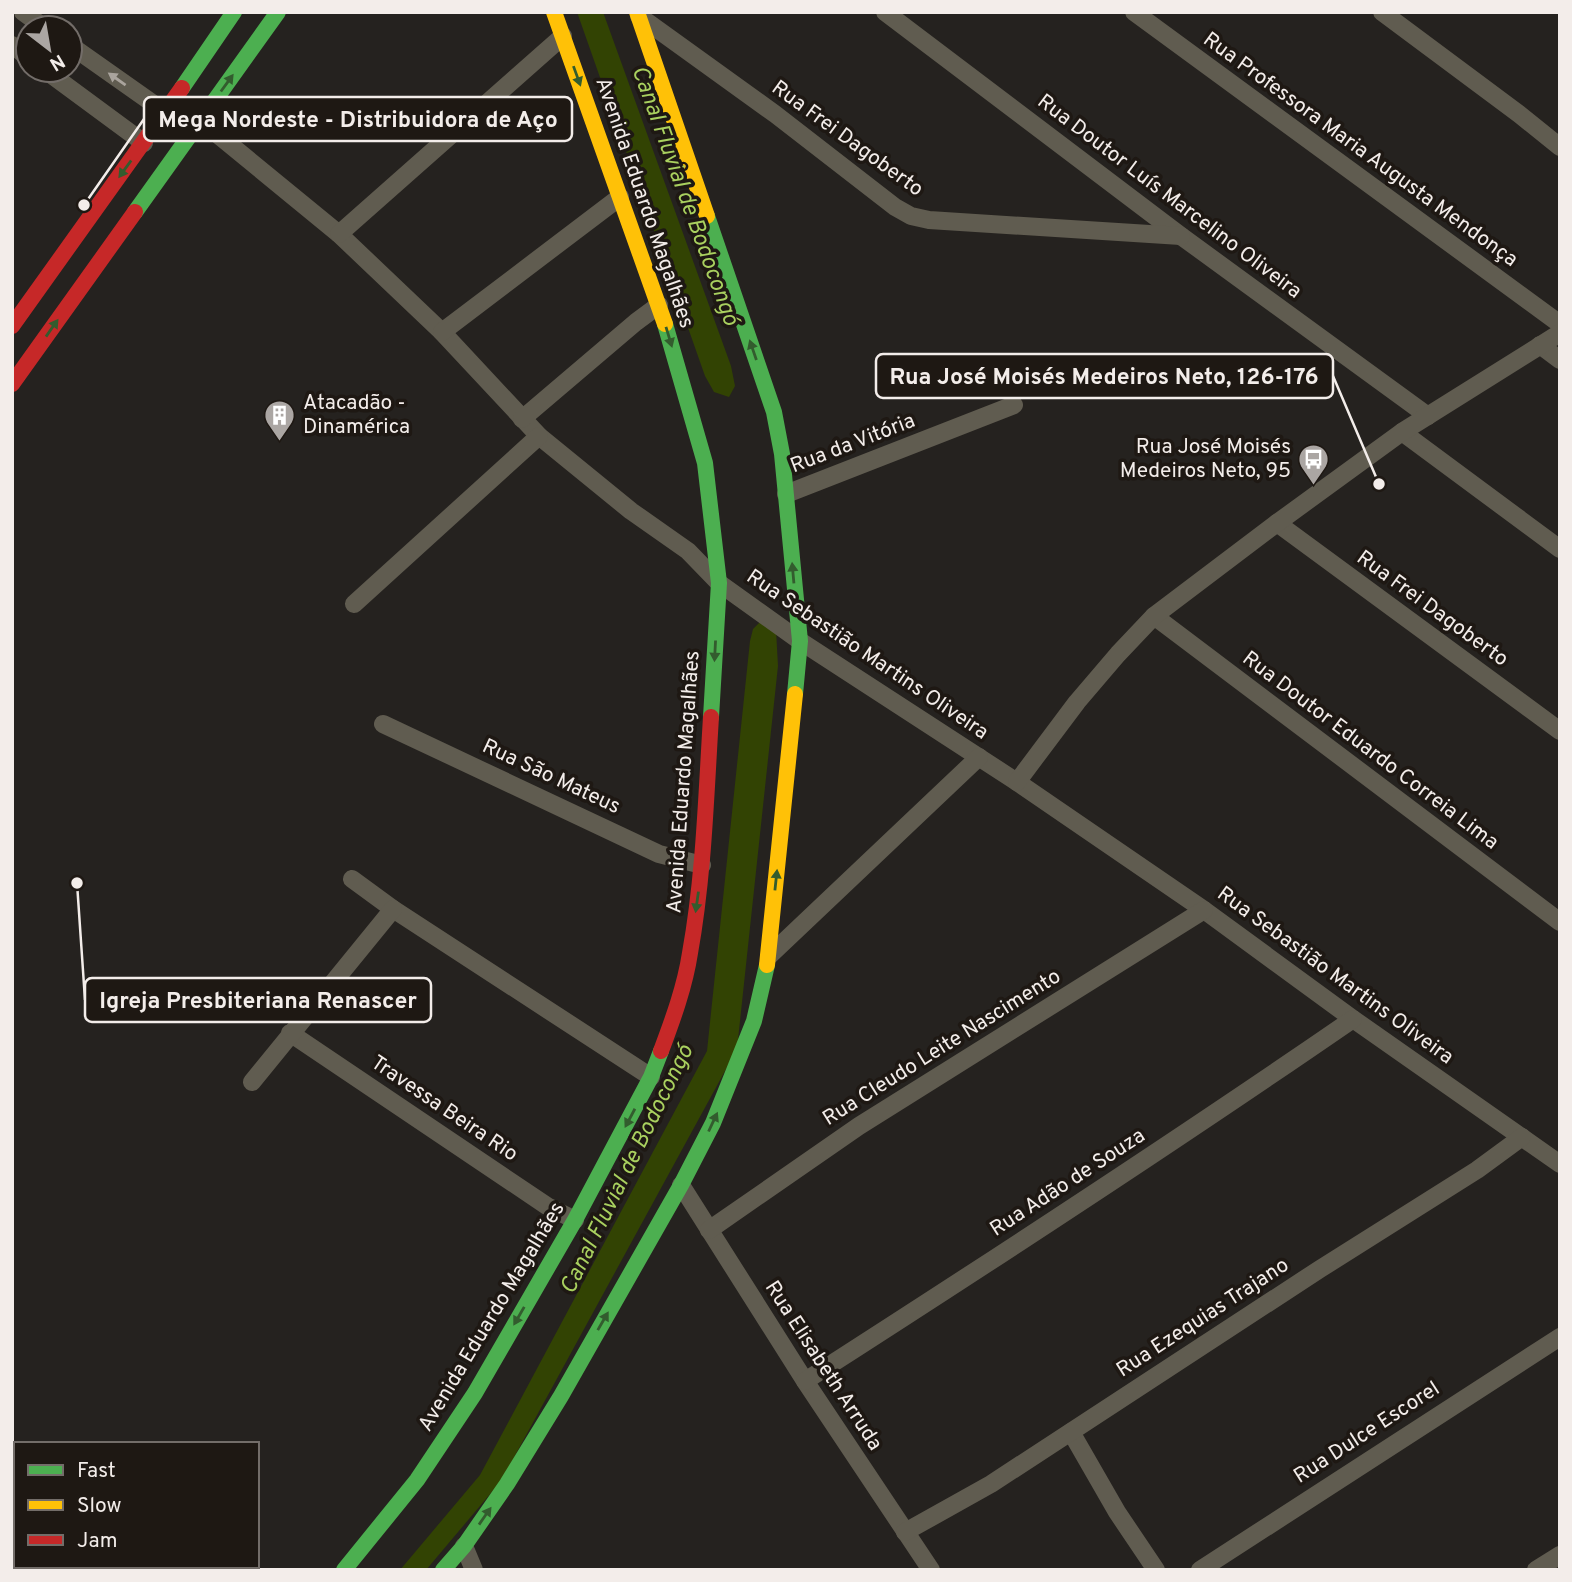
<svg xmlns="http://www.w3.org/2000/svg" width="1572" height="1582" viewBox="0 0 1572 1582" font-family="Overpass,sans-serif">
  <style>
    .water { fill: #324303 }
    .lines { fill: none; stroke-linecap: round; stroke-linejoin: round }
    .street { stroke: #605c50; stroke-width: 18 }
    .fast { stroke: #4caf50; stroke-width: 16 }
    .slow { stroke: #ffc107; stroke-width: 16 }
    .jam { stroke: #c62828; stroke-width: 16 }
    .oneway { fill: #335c2e }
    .oneway2 { fill: #aaa49d }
    .labels { text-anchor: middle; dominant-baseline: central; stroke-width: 7; stroke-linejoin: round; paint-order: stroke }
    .street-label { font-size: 21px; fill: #f3edea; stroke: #1e1813 }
    .poi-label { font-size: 21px; fill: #f3edea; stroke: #1e1813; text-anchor: start }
    .water-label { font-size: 23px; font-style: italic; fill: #a9d05f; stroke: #1e1813 }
    .leader { fill: none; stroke: #f3edea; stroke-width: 2.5 }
    .callout-dot { fill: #f3edea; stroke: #1e1813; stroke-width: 2.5 }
    .callout { fill: #1e1813; stroke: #f3edea; stroke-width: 2.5 }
    .callout-label { font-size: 23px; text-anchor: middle; font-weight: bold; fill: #f3edea }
  </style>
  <rect width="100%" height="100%" fill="#25221f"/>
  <g class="water">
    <polygon points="577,12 603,12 731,366 735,386 729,397 714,392 705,376"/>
    <polygon points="764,618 776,630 778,666 737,1049 501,1481 426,1570 400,1570 480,1475 707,1051 750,641 753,629"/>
  </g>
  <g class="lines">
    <g class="street">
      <polyline points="23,12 45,28"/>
      <polyline points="885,12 1181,236 1428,416"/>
      <polyline points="1134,12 1560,324"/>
      <polyline points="1382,12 1519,114 1560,147"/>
      <polyline points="639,16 775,114 895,207 911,216 929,220 1181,236"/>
      <polyline points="12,45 28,57"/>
      <polyline points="70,45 165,112"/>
      <polyline points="45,70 144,143"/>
      <polyline points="200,120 339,234 442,332 539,436 631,511 688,551 719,583 800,641 1017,782 1204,910 1353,1019 1560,1164"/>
      <polyline points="339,234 563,36"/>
      <polyline points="442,332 620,197"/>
      <polyline points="1540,345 1560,360"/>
      <polyline points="522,419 636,322 659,305"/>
      <polyline points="1402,432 1560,549"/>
      <polyline points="786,494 1014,405"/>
      <polyline points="1277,523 1560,731"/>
      <polyline points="354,604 539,436"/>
      <polyline points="1154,616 1560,922"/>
      <polyline points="383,724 659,854 702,865"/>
      <polyline points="1017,782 1077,702 1118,654 1154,616 1277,523 1402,432 1560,333"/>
      <polyline points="352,879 393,909 651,1077"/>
      <polyline points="769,956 979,757"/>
      <polyline points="290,1033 547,1206 575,1220"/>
      <polyline points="252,1082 393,909"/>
      <polyline points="681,1185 805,1381 931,1570"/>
      <polyline points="709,1230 859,1126 1204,910"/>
      <path d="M 805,1381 C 989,1263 1173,1143 1353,1019"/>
      <polyline points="1071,1432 1117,1512 1156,1570"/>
      <polyline points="905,1532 991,1484 1320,1269 1477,1170 1522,1137"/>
      <polyline points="464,1546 474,1570"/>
      <polyline points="1200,1570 1560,1337"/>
      <polyline points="1536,1570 1560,1555"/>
    </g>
    <g class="fast">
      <polyline points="182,88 234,12"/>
      <polyline points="135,212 278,12"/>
      <polyline points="707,216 774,412 782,454 800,641 795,694"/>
      <polyline points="665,324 705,463 719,583 711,717"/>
      <polyline points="344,1570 417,1480 475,1393 575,1220 651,1077 661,1051"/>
      <polyline points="443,1570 464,1546 507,1484 561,1396 681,1185 713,1123 754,1021 767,965"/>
    </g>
    <g class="slow">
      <polyline points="554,12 665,324"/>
      <polyline points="637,12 707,216"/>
      <polyline points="767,965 795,694"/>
    </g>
    <g class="jam">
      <polyline points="12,326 182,88"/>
      <polyline points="12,384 135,212"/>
      <path d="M 661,1051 C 673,1019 685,986 690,953 C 704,875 706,796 711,717"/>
    </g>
  </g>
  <defs><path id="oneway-solid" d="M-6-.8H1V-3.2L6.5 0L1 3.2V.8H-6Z" transform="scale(1.75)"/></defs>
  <g class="oneway">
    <use href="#oneway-solid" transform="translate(577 76) rotate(70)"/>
    <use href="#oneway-solid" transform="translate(227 83) rotate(-54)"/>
    <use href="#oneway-solid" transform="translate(125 169) rotate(126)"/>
    <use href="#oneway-solid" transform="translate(52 328) rotate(-55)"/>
    <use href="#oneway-solid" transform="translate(669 337) rotate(73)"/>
    <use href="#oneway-solid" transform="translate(753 350) rotate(-109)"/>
    <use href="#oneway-solid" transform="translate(793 573) rotate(-95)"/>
    <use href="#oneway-solid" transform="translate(715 651) rotate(93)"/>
    <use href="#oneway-solid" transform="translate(776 880) rotate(-84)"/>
    <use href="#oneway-solid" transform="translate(697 902) rotate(98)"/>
    <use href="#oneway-solid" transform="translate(630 1118) rotate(118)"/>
    <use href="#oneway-solid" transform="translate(713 1122) rotate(-65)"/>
    <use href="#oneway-solid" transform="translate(519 1316) rotate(120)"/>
    <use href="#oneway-solid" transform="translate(603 1321) rotate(-60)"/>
    <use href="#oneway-solid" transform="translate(485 1516) rotate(-55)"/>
  </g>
  <use class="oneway2" href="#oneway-solid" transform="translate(117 79) rotate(-145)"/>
  <defs>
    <symbol id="building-pin" viewBox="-11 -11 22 30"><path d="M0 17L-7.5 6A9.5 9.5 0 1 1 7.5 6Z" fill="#aba6a3" stroke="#1e1813"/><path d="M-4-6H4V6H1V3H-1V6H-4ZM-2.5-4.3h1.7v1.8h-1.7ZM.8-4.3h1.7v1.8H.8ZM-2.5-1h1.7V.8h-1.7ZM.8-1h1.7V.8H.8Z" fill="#fff"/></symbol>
    <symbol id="bus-pin" viewBox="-11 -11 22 30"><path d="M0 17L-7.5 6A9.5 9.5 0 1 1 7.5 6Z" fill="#aba6a3" stroke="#1e1813"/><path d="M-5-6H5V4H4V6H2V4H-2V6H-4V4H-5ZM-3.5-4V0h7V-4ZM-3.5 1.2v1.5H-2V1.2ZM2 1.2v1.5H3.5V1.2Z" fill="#fff"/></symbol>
  </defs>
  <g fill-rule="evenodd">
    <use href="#building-pin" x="262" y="398" width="35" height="47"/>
    <use href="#bus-pin" x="1296" y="442" width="35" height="47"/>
  </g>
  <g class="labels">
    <g class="street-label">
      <text transform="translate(847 139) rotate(36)">Rua Frei Dagoberto</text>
      <text transform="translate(1360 150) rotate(36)">Rua Professora Maria Augusta Mendonça</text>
      <text transform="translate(1169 197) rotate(37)">Rua Doutor Luís Marcelino Oliveira</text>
      <text transform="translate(644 203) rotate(71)">Avenida Eduardo Magalhães</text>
      <text transform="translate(853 444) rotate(-21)">Rua da Vitória</text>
      <text transform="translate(1432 609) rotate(36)">Rua Frei Dagoberto</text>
      <text transform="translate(867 655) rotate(34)">Rua Sebastião Martins Oliveira</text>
      <text transform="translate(1370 751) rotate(37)">Rua Doutor Eduardo Correia Lima</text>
      <text transform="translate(551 777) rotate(25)">Rua São Mateus</text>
      <text transform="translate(684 782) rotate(-86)">Avenida Eduardo Magalhães</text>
      <text transform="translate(1335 976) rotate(36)">Rua Sebastião Martins Oliveira</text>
      <text transform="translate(942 1048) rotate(-32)">Rua Cleudo Leite Nascimento</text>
      <text transform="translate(444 1109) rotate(34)">Travessa Beira Rio</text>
      <text transform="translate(1068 1183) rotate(-33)">Rua Adão de Souza</text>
      <text transform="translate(492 1317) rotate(-59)">Avenida Eduardo Magalhães</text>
      <text transform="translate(1203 1318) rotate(-33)">Rua Ezequias Trajano</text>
      <text transform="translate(823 1366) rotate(57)">Rua Elisabeth Arruda</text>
      <text transform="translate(1367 1433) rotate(-33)">Rua Dulce Escorel</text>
    </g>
    <g class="poi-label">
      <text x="303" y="403">Atacadão -<tspan x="303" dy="24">Dinamérica</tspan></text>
      <text x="1291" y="447" text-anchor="end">Rua José Moisés<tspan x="1291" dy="24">Medeiros Neto, 95</tspan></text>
    </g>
    <g class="water-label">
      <text transform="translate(684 196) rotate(70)">Canal Fluvial de Bodocongó</text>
      <text transform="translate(628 1170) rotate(-64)">Canal Fluvial de Bodocongó</text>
    </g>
  </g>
  <path class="leader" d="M84 205L144 119M1379 484L1333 376M77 883L85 1000"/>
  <g class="callout-dot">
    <circle cx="84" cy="205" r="7"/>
    <circle cx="1379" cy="484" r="7"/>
    <circle cx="77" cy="883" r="7"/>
  </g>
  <g class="callout">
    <rect x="144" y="97" width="428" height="44" rx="7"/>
    <rect x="876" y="354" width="457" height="44" rx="7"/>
    <rect x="85" y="978" width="346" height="44" rx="7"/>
  </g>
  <g class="callout-label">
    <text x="358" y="127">Mega Nordeste - Distribuidora de Aço</text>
    <text x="1104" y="384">Rua José Moisés Medeiros Neto, 126-176</text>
    <text x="258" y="1008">Igreja Presbiteriana Renascer</text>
  </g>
  <rect width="1572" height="1582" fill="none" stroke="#f3edea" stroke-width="28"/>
  <rect x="14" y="1442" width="245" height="126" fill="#1e1813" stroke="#736d69" stroke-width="2"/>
  <rect x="28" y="1465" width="35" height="10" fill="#4caf50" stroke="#736d69" stroke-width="2"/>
  <text x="77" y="1477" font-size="21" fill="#f3edea">Fast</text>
  <rect x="28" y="1500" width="35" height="10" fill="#ffc107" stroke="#736d69" stroke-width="2"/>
  <text x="77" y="1512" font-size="21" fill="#f3edea">Slow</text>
  <rect x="28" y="1535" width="35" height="10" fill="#c62828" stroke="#736d69" stroke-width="2"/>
  <text x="77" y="1547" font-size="21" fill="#f3edea">Jam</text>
  <g transform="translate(49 49) rotate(149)"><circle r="33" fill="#1e1813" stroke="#736d69" stroke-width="2"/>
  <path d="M0-5L12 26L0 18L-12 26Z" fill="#aba6a3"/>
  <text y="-10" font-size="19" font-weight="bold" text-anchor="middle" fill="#f3edea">N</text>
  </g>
</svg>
